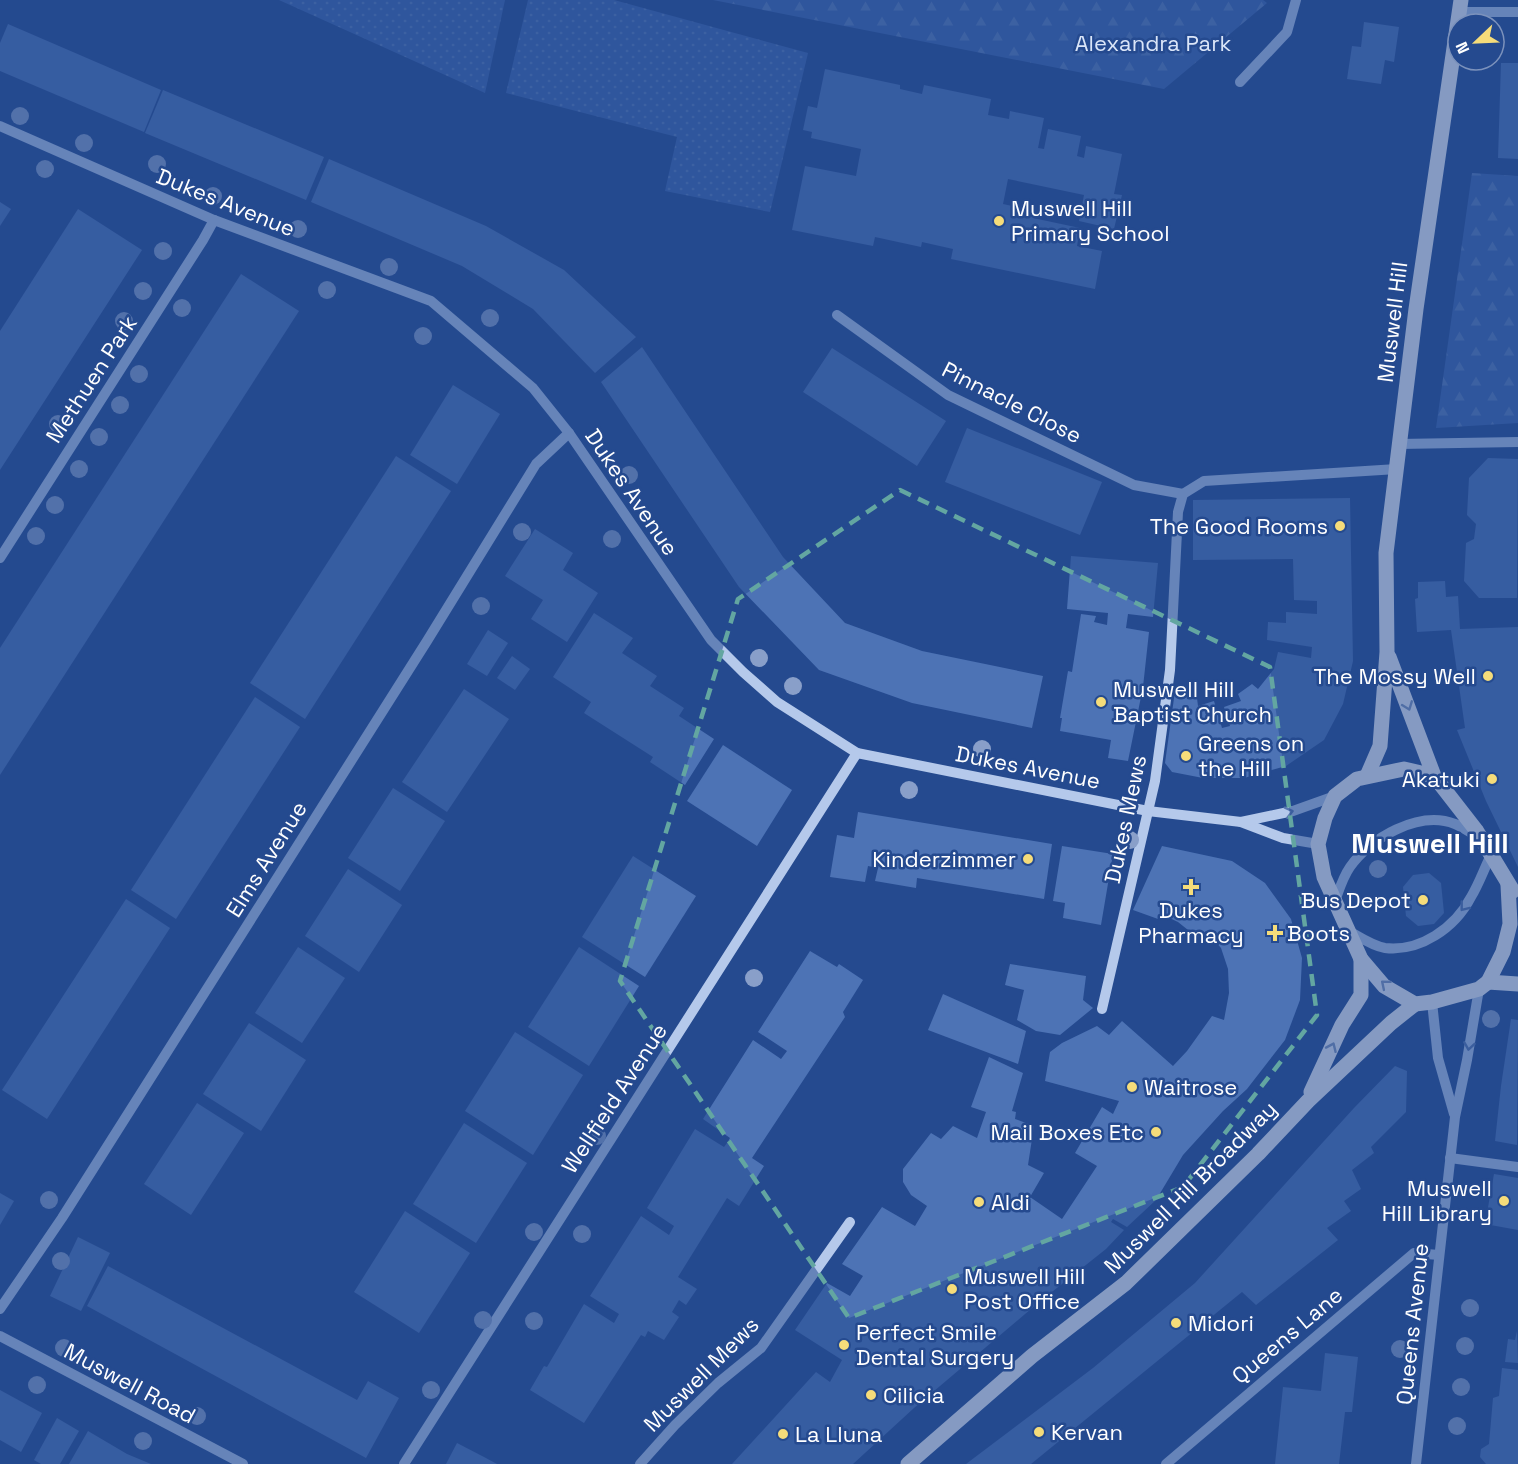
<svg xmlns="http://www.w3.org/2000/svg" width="1518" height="1464" viewBox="0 0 1518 1464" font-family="'Space Grotesk',sans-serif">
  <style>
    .grass { fill: url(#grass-dots) }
    .forest { fill: url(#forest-firs) }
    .building { fill: #4d73b5 }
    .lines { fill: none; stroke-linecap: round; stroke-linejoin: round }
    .minor { stroke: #b5c9eb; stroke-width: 10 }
    .major { stroke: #fafbff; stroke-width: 15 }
    .tree { fill: #899fc9 }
    .oneway { stroke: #859ac1 }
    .oneway2 { stroke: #5776af }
    .marked { fill: none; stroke: #63a6a1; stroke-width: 4.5; stroke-dasharray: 12 8; stroke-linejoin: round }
    .poi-dot { fill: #f5dc7a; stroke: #254a8f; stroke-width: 2 }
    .labels { text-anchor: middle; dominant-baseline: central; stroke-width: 5; stroke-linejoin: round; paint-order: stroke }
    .park-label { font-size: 22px; fill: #dae5f8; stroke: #254a8f }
    .street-label { font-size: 22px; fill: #fff; stroke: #254a8f }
    .poi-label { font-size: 22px; fill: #fff; stroke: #254a8f; text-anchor: start }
    .district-label { font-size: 28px; font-weight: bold; fill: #fff; stroke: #254a8f }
  </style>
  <defs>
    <pattern id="grass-dots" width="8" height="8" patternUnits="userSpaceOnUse" patternTransform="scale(1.5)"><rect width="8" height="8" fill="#3d65ad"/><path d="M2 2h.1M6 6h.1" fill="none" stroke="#5a7cb9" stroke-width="1.8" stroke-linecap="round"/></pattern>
    <pattern id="forest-firs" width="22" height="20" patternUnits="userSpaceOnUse" patternTransform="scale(1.5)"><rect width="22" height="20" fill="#3d65ad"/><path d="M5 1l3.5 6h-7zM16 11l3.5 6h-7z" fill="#5a7cb9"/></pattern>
  </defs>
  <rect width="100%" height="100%" fill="#254a8f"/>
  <g class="grass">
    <polygon points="279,0 505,0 485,93"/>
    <polygon points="528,0 614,0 808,53 770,212 665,191 677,137 506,93"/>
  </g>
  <g class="forest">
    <polygon points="713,0 1263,0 1267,3 1164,89"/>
    <polygon points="1472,173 1518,176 1518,423 1436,428"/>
  </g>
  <g class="building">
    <polygon points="1364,22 1399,27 1394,62 1385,60 1381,84 1347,79 1352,46 1361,47"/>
    <polygon points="8,24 161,90 144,132 0,71 0,43"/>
    <polygon points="1501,63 1518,63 1518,159 1498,158"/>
    <polygon points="825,69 900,85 900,89 922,94 924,85 991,99 988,115 1009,119 1010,111 1044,118 1038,148 1044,149 1048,129 1081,136 1077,156 1084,158 1086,146 1122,154 1114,194 1122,195 1114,229 1079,221 1084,195 1008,179 1003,204 1035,211 1033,218 1080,228 1077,246 1102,251 1095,289 951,259 953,249 922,242 921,247 875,237 873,246 792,230 805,166 856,176 861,149 811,138 812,132 803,130 808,106 817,108"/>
    <polygon points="163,90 324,157 306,200 145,133"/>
    <polygon points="329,159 486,226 564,270 636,337 595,373 533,309 462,266 311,202"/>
    <polygon points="0,202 11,209 0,226"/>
    <polygon points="78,209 142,250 0,470 0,331"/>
    <polygon points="241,274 299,311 0,775 0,648"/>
    <polygon points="642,347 783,557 845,623 922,651 1043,676 1032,728 912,703 819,670 739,587 601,382"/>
    <polygon points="832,348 946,421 917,466 803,392"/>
    <polygon points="453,385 500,414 457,484 410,455"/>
    <polygon points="967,428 1102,482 1080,535 945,482"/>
    <polygon points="396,456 451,491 305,719 250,683"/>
    <polygon points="1488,458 1518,459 1517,598 1479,598 1464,581 1466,543 1474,539 1476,524 1467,515 1469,478"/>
    <polygon points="1350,498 1353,661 1343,704 1324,740 1286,766 1244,778 1203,778 1172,772 1165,763 1175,691 1196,690 1198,706 1214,701 1222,728 1230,726 1224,707 1241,701 1238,694 1252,684 1258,689 1274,669 1278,652 1311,658 1312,647 1267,640 1268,622 1286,623 1286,612 1317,614 1317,601 1294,600 1293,559 1193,560 1193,500"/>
    <polygon points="535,529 573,553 563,570 598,593 567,642 531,619 543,600 505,576"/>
    <polygon points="1071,556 1158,563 1153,617 1128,614 1126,628 1149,632 1143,687 1128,761 1108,758 1111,740 1060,731 1062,718 1060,718 1068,671 1072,672 1081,614 1096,616 1094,622 1107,625 1108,613 1067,609"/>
    <polygon points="1445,581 1446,597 1458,596 1460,629 1518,627 1518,867 1486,801 1457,730 1465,728 1451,630 1417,632 1415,599 1418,598 1418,582"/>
    <polygon points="594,613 633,638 622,653 657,676 650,686 684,708 679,716 714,739 685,785 650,762 653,757 584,713 591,702 553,677"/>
    <polygon points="488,630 508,643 487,676 467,664"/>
    <polygon points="512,656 530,669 515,690 497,678"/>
    <polygon points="464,689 509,719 447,812 402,782"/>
    <polygon points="255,697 300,727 176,919 131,890"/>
    <polygon points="723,745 792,790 757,846 687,801"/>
    <polygon points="393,788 445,821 400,891 348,858"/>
    <polygon points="858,812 1052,844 1044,899 917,878 916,888 875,881 878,868 868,866 865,882 830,877 837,835 854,838"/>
    <polygon points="1062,846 1113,854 1101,925 1063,918 1065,903 1053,901"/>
    <polygon points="1162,846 1232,861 1265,883 1291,919 1302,958 1300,1000 1285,1040 1247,1089 1223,1111 1183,1155 1156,1200 1127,1227 1113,1219 1111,1222 1124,1230 1106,1249 1038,1303 914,1408 853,1464 732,1464 816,1372 830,1382 842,1360 795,1330 827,1283 850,1296 863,1276 842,1264 882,1207 915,1226 927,1206 911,1195 903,1182 903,1169 931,1133 941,1139 953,1126 977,1138 986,1112 971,1107 989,1057 1023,1073 1012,1111 1016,1112 1015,1119 1034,1126 1028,1165 1044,1173 1030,1197 1062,1219 1097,1166 1075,1153 1102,1107 1113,1114 1119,1101 1045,1081 1050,1052 1062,1043 1097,1026 1109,1035 1122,1021 1173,1066 1187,1051 1212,1016 1224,1020 1229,993 1228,969 1221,948 1206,931 1198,938 1178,922 1161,914 1158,919 1133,910"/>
    <polygon points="633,856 696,896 645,977 582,937"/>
    <polygon points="348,869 402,905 359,972 305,936"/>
    <polygon points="1429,873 1441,883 1444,913 1434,924 1418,926 1406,916 1403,887 1413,875"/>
    <polygon points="126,899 170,928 47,1119 2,1090"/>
    <polygon points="298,947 345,978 302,1043 255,1013"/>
    <polygon points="579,947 639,986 589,1066 528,1027"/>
    <polygon points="810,951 837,967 839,964 863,980 843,1012 845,1017 752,1158 764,1166 739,1206 727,1198 678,1277 697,1289 686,1305 679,1300 672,1312 679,1317 664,1340 648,1331 645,1337 641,1335 584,1423 530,1390 544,1366 547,1367 584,1304 614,1323 619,1314 590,1296 641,1216 669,1235 674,1226 647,1208 695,1129 724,1147 727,1143 730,1138 703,1119 753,1040 781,1059 787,1051 758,1032"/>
    <polygon points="1010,964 1086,976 1083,1000 1093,1008 1060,1035 1036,1031 1017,1020 1024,990 1005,985"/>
    <polygon points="943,994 1026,1031 1018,1064 928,1030"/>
    <polygon points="1511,1019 1518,1020 1517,1145 1495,1141 1501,1086"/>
    <polygon points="249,1023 306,1060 261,1131 203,1094"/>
    <polygon points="515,1032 583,1075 533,1155 465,1111"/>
    <polygon points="1395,1066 1407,1071 1406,1112 1371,1147 1374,1153 1352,1170 1361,1189 1344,1201 1351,1211 1327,1228 1338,1240 1256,1305 1242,1292 1031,1464 966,1464 1093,1368 1195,1283 1354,1108"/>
    <polygon points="197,1103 244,1133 191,1215 144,1184"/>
    <polygon points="464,1123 527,1163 476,1243 413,1204"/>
    <polygon points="1494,1174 1518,1178 1518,1230 1485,1224"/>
    <polygon points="0,1193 14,1201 0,1225"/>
    <polygon points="405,1211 470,1253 419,1333 354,1292"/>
    <polygon points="78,1237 110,1253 81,1311 50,1296"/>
    <polygon points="108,1266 357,1400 368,1381 399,1398 366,1458 87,1306"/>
    <polygon points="1517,1331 1518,1363 1505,1362 1508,1339 1515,1340"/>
    <polygon points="1325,1353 1358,1357 1352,1412 1345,1412 1339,1464 1275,1464 1283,1387 1321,1391"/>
    <polygon points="1502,1368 1518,1370 1518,1464 1486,1464 1480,1457 1481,1449 1489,1444 1493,1398 1499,1396"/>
    <polygon points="0,1390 42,1413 21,1452 0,1440"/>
    <polygon points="57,1418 79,1431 60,1464 41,1464 34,1460"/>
    <polygon points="88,1431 127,1454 151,1464 69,1464"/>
    <polygon points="457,1443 484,1457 497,1464 446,1464"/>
  </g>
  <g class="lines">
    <g class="minor">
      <polyline points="1459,12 1518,12"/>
      <polyline points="1240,82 1287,32 1296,0"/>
      <polyline points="0,126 214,220 431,301 533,388 569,433 711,640 743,672 777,702 857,753 1148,811 1241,822 1283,838 1318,844"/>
      <polyline points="837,315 948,395 1134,485 1183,494"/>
      <polyline points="1399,444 1518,442"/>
      <polyline points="0,558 203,240 214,220"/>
      <polyline points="1241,822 1293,811 1335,796"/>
      <path d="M 1335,901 C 1339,890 1343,877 1350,867 C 1370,838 1419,810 1455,824 C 1463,827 1471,833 1479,838"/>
      <path d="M 1347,930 C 1358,936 1372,946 1385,948 C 1420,952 1455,928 1471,897 C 1479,884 1484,869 1491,855"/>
      <polyline points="1432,1002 1438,1058 1454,1114"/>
      <polyline points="1102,1009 1155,781 1170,670 1178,512 1183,494 1204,481 1397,469"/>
      <polyline points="1450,1158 1518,1167"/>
      <polyline points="0,1309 62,1218 427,641 536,464 569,433"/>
      <polyline points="0,1336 243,1464"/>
      <polyline points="404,1464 857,753"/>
      <polyline points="640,1464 675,1425 718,1383 761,1348 850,1222"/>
      <polyline points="1166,1464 1414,1253 1439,1255"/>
      <polyline points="1416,1464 1455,1117 1467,1060 1479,989"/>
    </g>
    <g class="major">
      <polyline points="1389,657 1434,776 1476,830 1513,891"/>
      <polyline points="1367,776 1380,746 1387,652 1386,553 1416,309 1461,0"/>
      <polyline points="1434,776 1404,769 1357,779 1335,796 1325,818 1318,844 1324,877 1361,959 1384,986 1415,1004 1432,1002 1479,989 1488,982 1503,952 1510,924 1508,885"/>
      <polyline points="1488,982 1518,984"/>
      <polyline points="1311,1092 1342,1025 1361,995 1361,959"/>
      <polyline points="908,1464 1032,1356 1126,1283 1258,1154 1308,1101 1391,1023 1415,1004"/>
    </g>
  </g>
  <g class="tree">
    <circle cx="20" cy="116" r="9"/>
    <circle cx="84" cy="143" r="9"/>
    <circle cx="157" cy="164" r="9"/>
    <circle cx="45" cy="169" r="9"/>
    <circle cx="213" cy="196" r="9"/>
    <circle cx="298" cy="229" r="9"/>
    <circle cx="163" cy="251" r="9"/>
    <circle cx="389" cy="267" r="9"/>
    <circle cx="327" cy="290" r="9"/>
    <circle cx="143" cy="291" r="9"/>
    <circle cx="182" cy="308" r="9"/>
    <circle cx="490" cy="318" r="9"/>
    <circle cx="124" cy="321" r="9"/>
    <circle cx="423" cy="336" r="9"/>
    <circle cx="139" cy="374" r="9"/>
    <circle cx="120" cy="405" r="9"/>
    <circle cx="58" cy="424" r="9"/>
    <circle cx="99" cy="437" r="9"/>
    <circle cx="79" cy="469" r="9"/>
    <circle cx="629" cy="475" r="9"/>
    <circle cx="55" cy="505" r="9"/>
    <circle cx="522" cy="532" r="9"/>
    <circle cx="36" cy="536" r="9"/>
    <circle cx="612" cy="539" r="9"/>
    <circle cx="481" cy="606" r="9"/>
    <circle cx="759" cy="658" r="9"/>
    <circle cx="793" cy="686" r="9"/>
    <circle cx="982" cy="749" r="9"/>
    <circle cx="909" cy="790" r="9"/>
    <circle cx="1130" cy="840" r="9"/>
    <circle cx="1378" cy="869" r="9"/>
    <circle cx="754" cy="978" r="9"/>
    <circle cx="1491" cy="1019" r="9"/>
    <circle cx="597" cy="1136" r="9"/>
    <circle cx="49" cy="1200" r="9"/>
    <circle cx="534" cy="1232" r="9"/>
    <circle cx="582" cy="1234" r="9"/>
    <circle cx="61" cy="1261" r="9"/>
    <circle cx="1470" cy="1308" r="9"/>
    <circle cx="483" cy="1320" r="9"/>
    <circle cx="534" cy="1321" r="9"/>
    <circle cx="1465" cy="1346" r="9"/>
    <circle cx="64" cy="1348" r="9"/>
    <circle cx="1400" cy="1349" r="9"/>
    <circle cx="37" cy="1385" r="9"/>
    <circle cx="1461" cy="1387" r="9"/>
    <circle cx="431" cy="1390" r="9"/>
    <circle cx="197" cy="1416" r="9"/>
    <circle cx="1457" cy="1426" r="9"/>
    <circle cx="143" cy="1441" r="9"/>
  </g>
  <defs><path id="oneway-chevron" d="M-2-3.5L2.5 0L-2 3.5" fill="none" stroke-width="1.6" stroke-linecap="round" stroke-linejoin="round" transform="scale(1.5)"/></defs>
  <g class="oneway">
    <use href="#oneway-chevron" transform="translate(1408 706) rotate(69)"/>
    <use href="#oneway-chevron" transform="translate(1385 984) rotate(-140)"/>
    <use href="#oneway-chevron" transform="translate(1332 1047) rotate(-66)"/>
  </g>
  <g class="oneway2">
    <use href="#oneway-chevron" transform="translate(1289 812) rotate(-14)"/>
    <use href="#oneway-chevron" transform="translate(1464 907) rotate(128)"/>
    <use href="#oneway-chevron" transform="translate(1469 1046) rotate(99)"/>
  </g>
  <path d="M0 0H1518V1464H0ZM 900,490 L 1270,667 L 1317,1015 L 1183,1187 L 849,1318 L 620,981 L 738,599 Z" fill="#254a8f" fill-opacity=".55" fill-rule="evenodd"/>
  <path class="marked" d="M 900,490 L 1270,667 L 1317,1015 L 1183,1187 L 849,1318 L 620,981 L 738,599 Z"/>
  <g class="poi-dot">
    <circle cx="999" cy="221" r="6"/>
    <circle cx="1340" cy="526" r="6"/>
    <circle cx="1488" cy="676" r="6"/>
    <circle cx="1101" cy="702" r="6"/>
    <circle cx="1186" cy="756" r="6"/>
    <circle cx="1492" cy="779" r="6"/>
    <circle cx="1028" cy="859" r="6"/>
    <path d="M1188 878h6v6h6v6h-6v6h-6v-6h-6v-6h6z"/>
    <circle cx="1423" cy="900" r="6"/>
    <path d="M1272 924h6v6h6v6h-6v6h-6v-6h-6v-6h6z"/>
    <circle cx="1132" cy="1087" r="6"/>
    <circle cx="1156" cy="1132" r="6"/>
    <circle cx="1504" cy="1201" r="6"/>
    <circle cx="979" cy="1202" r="6"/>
    <circle cx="952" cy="1289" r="6"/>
    <circle cx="1176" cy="1323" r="6"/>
    <circle cx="844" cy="1345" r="6"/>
    <circle cx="871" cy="1395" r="6"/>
    <circle cx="1039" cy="1432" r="6"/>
    <circle cx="783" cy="1434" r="6"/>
  </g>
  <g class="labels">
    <g class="park-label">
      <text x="1153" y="43">Alexandra Park</text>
    </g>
    <g class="street-label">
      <text transform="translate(226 202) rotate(22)">Dukes Avenue</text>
      <text transform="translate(1392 322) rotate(-83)">Muswell Hill</text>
      <text transform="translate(91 379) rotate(-57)">Methuen Park</text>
      <text transform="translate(1012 402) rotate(27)">Pinnacle Close</text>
      <text transform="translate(632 492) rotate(56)">Dukes Avenue</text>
      <text transform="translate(1028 767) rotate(11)">Dukes Avenue</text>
      <text transform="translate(1125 819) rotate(-78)">Dukes Mews</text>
      <text transform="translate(266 859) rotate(-58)">Elms Avenue</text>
      <text transform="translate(614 1098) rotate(-57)">Wellfield Avenue</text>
      <text transform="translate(1190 1187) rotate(-45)">Muswell Hill Broadway</text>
      <text transform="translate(1412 1324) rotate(-84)">Queens Avenue</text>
      <text transform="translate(1287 1335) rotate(-40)">Queens Lane</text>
      <text transform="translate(701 1374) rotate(-45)">Muswell Mews</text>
      <text transform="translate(130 1383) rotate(28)">Muswell Road</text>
    </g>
    <g class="poi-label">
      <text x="1011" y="208">Muswell Hill<tspan x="1011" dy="25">Primary School</tspan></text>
      <text x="1328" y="526" text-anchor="end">The Good Rooms</text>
      <text x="1476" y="676" text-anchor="end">The Mossy Well</text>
      <text x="1113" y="689">Muswell Hill<tspan x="1113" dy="25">Baptist Church</tspan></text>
      <text x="1198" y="743">Greens on<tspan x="1198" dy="25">the Hill</tspan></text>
      <text x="1480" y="779" text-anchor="end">Akatuki</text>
      <text x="1016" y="859" text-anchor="end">Kinderzimmer</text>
      <text x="1411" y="900" text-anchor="end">Bus Depot</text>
      <text x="1191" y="910" text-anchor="middle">Dukes<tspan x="1191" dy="25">Pharmacy</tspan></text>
      <text x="1287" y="933">Boots</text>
      <text x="1144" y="1087">Waitrose</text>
      <text x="1144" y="1132" text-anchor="end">Mail Boxes Etc</text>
      <text x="1492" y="1188" text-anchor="end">Muswell<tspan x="1492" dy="25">Hill Library</tspan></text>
      <text x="991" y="1202">Aldi</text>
      <text x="964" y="1276">Muswell Hill<tspan x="964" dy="25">Post Office</tspan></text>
      <text x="1188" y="1323">Midori</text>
      <text x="856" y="1332">Perfect Smile<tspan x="856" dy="25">Dental Surgery</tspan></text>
      <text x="883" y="1395">Cilicia</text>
      <text x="1051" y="1432">Kervan</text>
      <text x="795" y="1434">La Lluna</text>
    </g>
    <g class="district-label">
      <text x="1430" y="843">Muswell Hill</text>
    </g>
  </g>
  <g transform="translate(1476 42) rotate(247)"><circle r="28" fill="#254a8f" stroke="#7c92bc" stroke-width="1.5"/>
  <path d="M0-4.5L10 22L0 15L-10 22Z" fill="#f5dc7a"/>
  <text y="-9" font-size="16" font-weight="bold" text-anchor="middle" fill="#ffffff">N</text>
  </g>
</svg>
